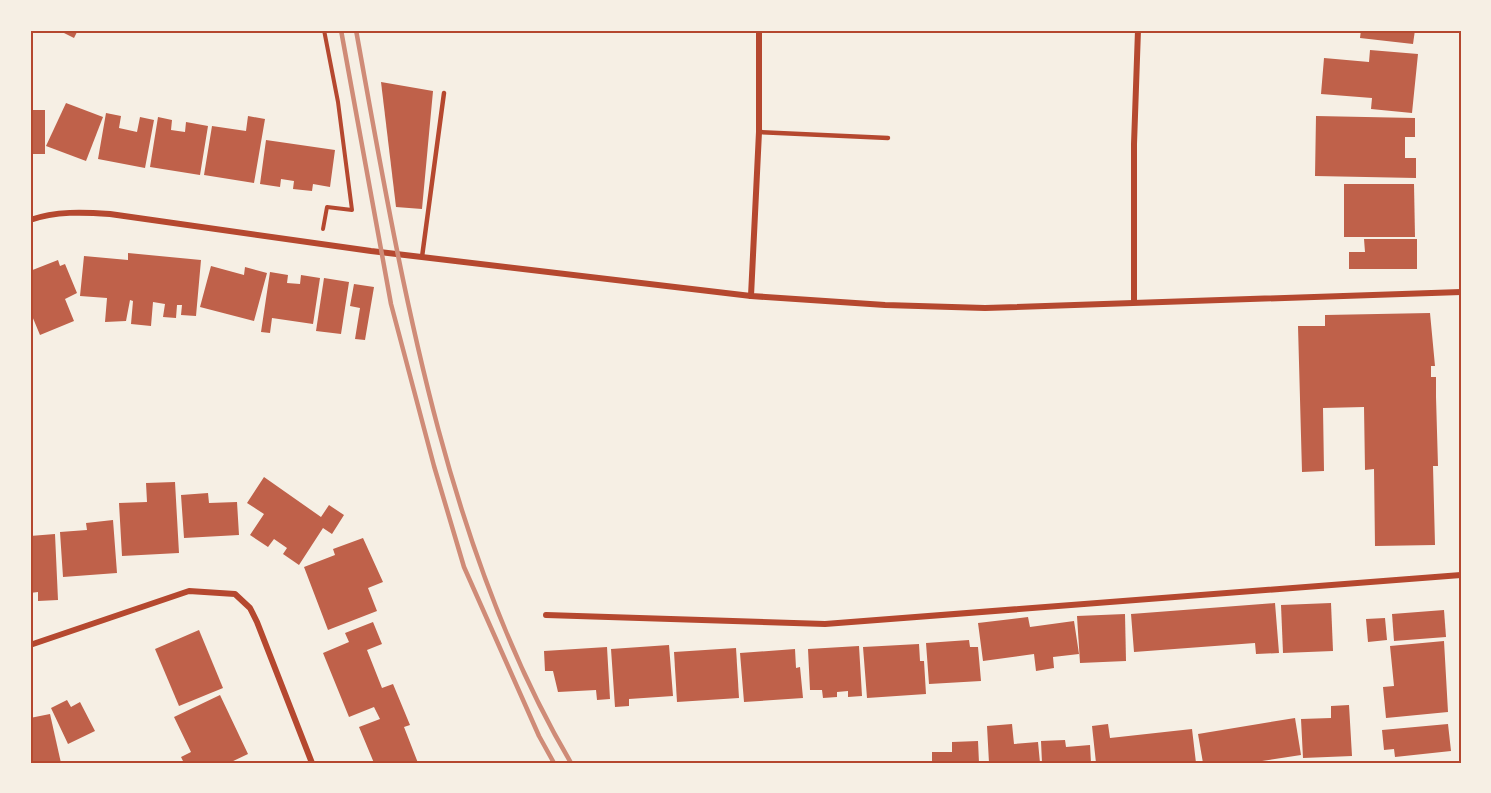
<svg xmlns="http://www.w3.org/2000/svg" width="1491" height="793" viewBox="0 0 1491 793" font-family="'Work Sans',sans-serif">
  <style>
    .building { fill: #bf614a }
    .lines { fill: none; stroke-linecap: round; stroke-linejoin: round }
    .path { stroke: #b5482f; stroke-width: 4 }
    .service { stroke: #b5482f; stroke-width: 4.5 }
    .minor { stroke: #b5482f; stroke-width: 6 }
    .rail { stroke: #cf8b77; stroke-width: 4.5 }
    .neatline { fill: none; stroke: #b5482f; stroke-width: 2 }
  </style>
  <rect width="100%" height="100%" fill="#f6efe4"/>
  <g class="building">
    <polygon points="58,30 78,30 74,38"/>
    <polygon points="1361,30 1415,30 1413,44 1360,38"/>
    <polygon points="1370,50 1418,54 1412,113 1371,109 1372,98 1321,94 1324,58 1369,62"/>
    <polygon points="381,82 433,91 422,209 396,207"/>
    <polygon points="66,103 103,117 86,161 46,146"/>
    <rect x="30" y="110" width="15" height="44"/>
    <polygon points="106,113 121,116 119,128 137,132 140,117 154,120 145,168 98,159"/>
    <polygon points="248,116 265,119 254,183 204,175 212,126 246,131"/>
    <polygon points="1316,116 1415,118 1415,137 1405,137 1405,158 1416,158 1416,178 1315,176"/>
    <polygon points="158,117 172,120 171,130 185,132 186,122 208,126 200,175 150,167"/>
    <polygon points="266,140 335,150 330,187 313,184 312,191 293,189 294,181 281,179 280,187 260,184"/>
    <polygon points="1344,184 1414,184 1415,237 1344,237"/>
    <polygon points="1364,239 1417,239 1417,269 1349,269 1349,252 1365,252"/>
    <polygon points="128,253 201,260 196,316 181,315 182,305 177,305 176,318 163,317 165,304 153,302 151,326 131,324 133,301 130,300 126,321 105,322 107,298 80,296 84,256 128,260"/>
    <polygon points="58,260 60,266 65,264 77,293 65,299 74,321 40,335 30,311 30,271"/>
    <polygon points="211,266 244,275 245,267 267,273 254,321 200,307"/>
    <polygon points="270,272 288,275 287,283 300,284 301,275 320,278 313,324 272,318 270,333 261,332"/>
    <polygon points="324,278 349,282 341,334 316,331"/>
    <polygon points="354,284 374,287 365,340 355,339 360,308 350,306"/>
    <polygon points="1430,313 1435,366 1431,366 1431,377 1436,377 1436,397 1438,466 1433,466 1435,545 1375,546 1374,469 1365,470 1364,407 1323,408 1324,471 1302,472 1298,326 1325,326 1325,315"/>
    <polygon points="264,477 321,517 329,505 344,515 332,534 323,528 299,565 283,554 287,548 274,539 268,547 250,535 264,514 247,503"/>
    <polygon points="175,482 179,553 122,556 119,503 147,502 146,483"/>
    <polygon points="208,493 209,503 237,502 239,535 184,538 181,495"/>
    <polygon points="113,520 117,573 63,577 60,532 87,530 86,523"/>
    <polygon points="55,534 58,600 38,601 38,592 30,593 30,536"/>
    <polygon points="363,538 383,582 368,588 377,611 328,630 304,567 335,555 333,549"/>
    <polygon points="1275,603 1279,653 1256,654 1255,643 1134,652 1131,614"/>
    <polygon points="1331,603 1333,651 1283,653 1281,605"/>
    <polygon points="1444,610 1446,637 1394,641 1392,614"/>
    <polygon points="1125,614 1126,661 1080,663 1077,616"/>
    <polygon points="1028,617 1030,627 1074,621 1079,654 1053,657 1054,668 1036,671 1034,654 983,661 978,623"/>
    <polygon points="1385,618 1387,640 1368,642 1366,619"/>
    <polygon points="373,622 382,644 367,650 382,688 393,684 410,725 404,727 418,763 374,763 359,727 380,719 374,707 349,717 323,653 349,642 345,633"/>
    <polygon points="199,630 223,688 179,706 155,649"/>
    <polygon points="969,640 970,647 978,647 981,681 929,684 926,643"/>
    <polygon points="1444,641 1448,712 1386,718 1383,687 1394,686 1390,646"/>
    <polygon points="919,644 920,661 924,661 926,694 867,698 863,647"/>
    <polygon points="669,645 673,696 629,699 629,706 615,707 611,649"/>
    <polygon points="859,646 862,696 848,697 848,691 837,692 837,697 823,698 822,690 810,690 808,649"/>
    <polygon points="607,647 610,699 597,700 596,690 558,692 553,671 545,671 544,651"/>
    <polygon points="736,648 739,698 677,702 674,652"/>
    <polygon points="795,649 796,668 800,667 803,698 744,702 740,653"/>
    <polygon points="220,695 248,754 229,763 184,763 181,757 191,752 174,717"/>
    <polygon points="67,700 71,707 80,702 95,731 68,744 51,708"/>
    <polygon points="1349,705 1352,756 1303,758 1301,719 1331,718 1331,706"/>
    <polygon points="50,714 61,763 30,763 30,718"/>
    <polygon points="1295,718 1301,755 1249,763 1203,763 1198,734"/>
    <polygon points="1012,724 1014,744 1038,742 1040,763 989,763 987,726"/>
    <polygon points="1108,724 1110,738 1192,729 1196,763 1096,763 1092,726"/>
    <polygon points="1448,724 1451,751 1395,757 1394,749 1384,750 1382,730"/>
    <polygon points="1065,740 1066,747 1090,745 1091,763 1042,763 1041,741"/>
    <polygon points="978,741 979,763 932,763 932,752 952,752 952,742"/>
  </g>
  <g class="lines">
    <polyline class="path" points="323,229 327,207 352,210 338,102 324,30"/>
    <g class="service">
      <polyline points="759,132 888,138"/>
      <polyline points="422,257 444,93"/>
    </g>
    <g class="minor">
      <path d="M 30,220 C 56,211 83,212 110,214 L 371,251 L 751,296 L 885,305 L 985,308 L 1461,292"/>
      <polyline points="751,296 759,132 759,30"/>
      <polyline points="1134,301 1134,144 1138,30"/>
      <polyline points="546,615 825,624 1461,575"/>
      <polyline points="30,645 189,591 235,594 250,608 257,622 312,763"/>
    </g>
    <g class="rail">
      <polyline points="341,30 391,304 434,466 464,567 539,736 554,763"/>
      <path d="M 356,30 C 400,272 444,548 571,763"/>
    </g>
  </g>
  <rect width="1491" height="793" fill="none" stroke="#f6efe4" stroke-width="63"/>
  <rect x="32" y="32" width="1428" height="730" class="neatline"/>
</svg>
